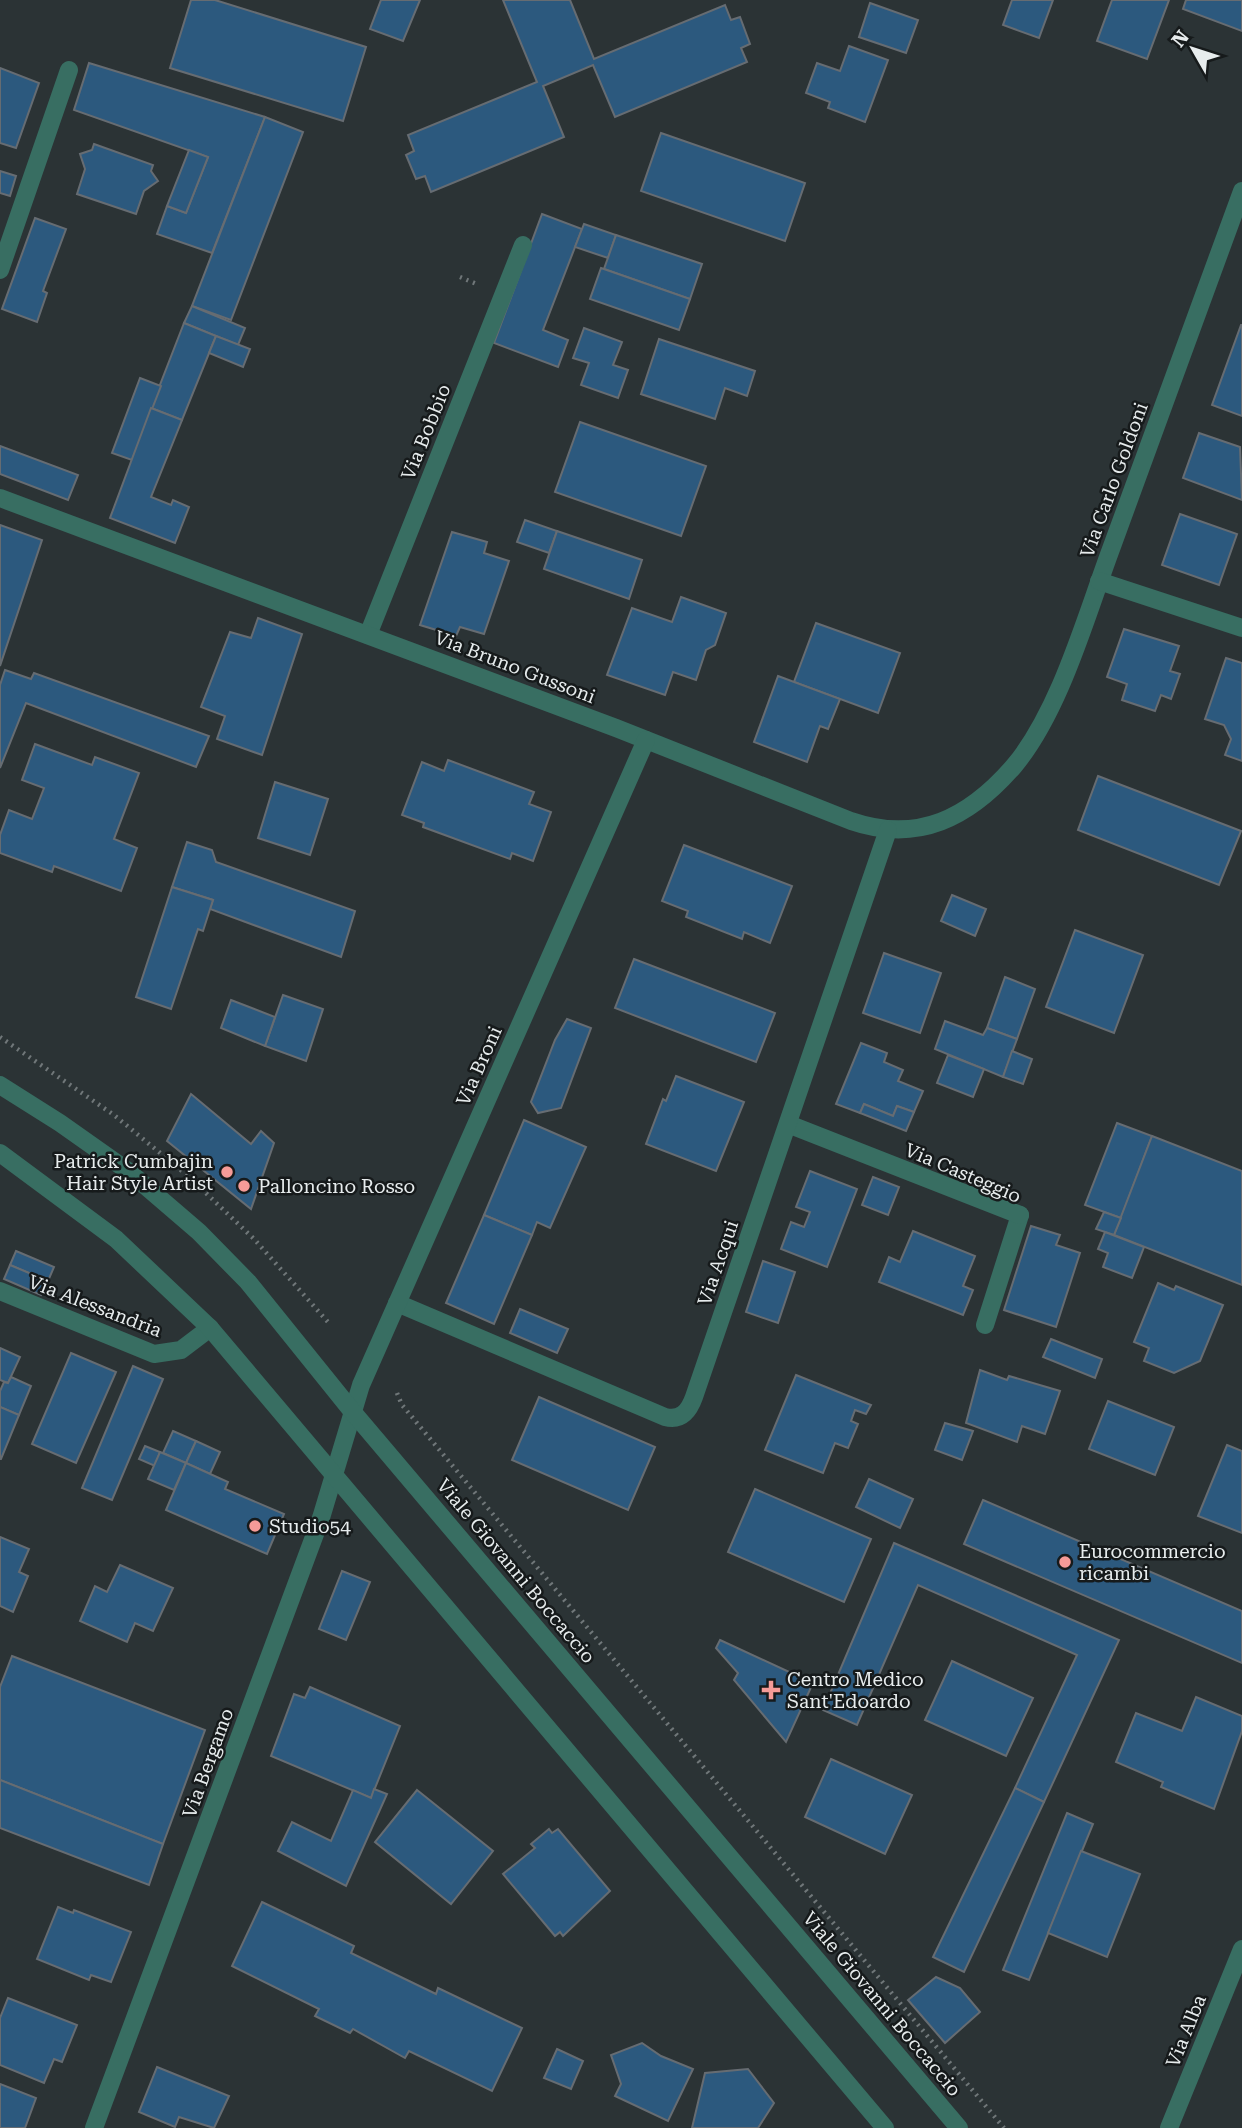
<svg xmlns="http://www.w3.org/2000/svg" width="1242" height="2128" viewBox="0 0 1242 2128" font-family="'Roboto Serif',serif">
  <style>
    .building { fill: #2c597e; stroke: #666c72; stroke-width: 2 }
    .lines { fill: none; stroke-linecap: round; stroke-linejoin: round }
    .path { stroke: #707779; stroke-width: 4.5; stroke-dasharray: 2 5; stroke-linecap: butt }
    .service { stroke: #386e62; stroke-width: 18 }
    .minor { stroke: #386e62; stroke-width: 18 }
    .tertiary { stroke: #386e62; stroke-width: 18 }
    .poi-dot { fill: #f59b98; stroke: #161a1b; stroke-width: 2.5 }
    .labels { text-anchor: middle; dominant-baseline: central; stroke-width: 5; stroke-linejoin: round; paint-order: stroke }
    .street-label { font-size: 19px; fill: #e7eced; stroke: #161a1b }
    .poi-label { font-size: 19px; fill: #e7eced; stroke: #161a1b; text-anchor: start }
  </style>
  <rect width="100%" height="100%" fill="#2b3335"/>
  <g class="building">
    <polygon points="191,0 215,0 366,47 343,121 170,68"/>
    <polygon points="381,0 420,0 403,41 370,29"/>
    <polygon points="503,0 570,0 594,59 725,5 731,20 740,17 750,44 741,48 747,62 615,117 593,65 543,86 564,137 431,192 425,176 416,179 406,155 414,151 408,135 537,82"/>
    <polygon points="1012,0 1053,0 1039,38 1003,25"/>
    <polygon points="1112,0 1169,0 1147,59 1097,41"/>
    <polygon points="1186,0 1242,0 1242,31 1183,9"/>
    <polygon points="870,3 918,20 906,53 859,37"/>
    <polygon points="849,46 888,60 865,122 828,108 830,102 806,93 817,63 840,71"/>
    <polygon points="89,63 265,117 212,253 157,234 167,206 186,213 208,157 74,110"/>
    <polygon points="0,68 39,83 16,148 0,143"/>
    <polygon points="265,117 303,132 231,320 192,306"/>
    <polygon points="661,133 805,183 785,241 641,191"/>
    <polygon points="94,144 153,165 151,171 158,181 144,191 136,214 77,194 85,169 80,154 92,150"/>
    <polygon points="189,150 208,157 186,213 167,206"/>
    <polygon points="0,171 16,176 10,196 0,193"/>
    <polygon points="542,214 582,229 543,330 568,340 558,367 494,343"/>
    <polygon points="35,218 66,229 43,291 47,293 37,322 2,309"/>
    <polygon points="584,224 616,235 608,258 575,247"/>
    <polygon points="616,235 702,264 690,299 604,269"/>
    <polygon points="601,268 690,299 679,330 590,299"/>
    <polygon points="192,306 245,328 238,345 184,323"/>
    <polygon points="184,323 216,336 182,420 151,408"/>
    <polygon points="1241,325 1242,325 1242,416 1212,405"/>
    <polygon points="584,328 622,342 613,365 628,370 618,398 581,385 589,363 573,358"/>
    <polygon points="216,336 250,349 243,367 209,353"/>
    <polygon points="659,339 755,371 747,396 725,388 715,419 641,394"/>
    <polygon points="140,378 161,386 132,460 112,453"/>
    <polygon points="151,408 182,420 151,497 171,505 173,500 189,507 175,543 110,518"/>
    <polygon points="580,422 706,466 681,536 555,492"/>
    <polygon points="1199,433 1240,447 1242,500 1183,478"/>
    <polygon points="0,446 78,475 68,500 0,474"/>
    <polygon points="1180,514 1237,534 1219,585 1162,565"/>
    <polygon points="525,520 557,531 549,553 517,542"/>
    <polygon points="0,525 42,540 0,666"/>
    <polygon points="557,531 642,560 629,599 544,569"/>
    <polygon points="452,532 487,542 484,553 509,561 484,634 460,627 456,636 420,625"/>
    <polygon points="681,597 726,613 715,645 706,650 696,680 673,672 665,695 607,675 632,608 672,622"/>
    <polygon points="258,618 302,634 262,755 217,739 225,716 201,707 230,632 251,638"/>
    <polygon points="816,623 900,653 878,713 794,682"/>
    <polygon points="1124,629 1179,646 1170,671 1180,674 1171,699 1161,695 1155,711 1122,700 1127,684 1107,677"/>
    <polygon points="1226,658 1242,663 1242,761 1225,755 1231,739 1224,725 1205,719"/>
    <polygon points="5,670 31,679 34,673 209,736 196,767 26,703 0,768 0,685"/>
    <polygon points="778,676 840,699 828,729 820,726 807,762 754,742"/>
    <polygon points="35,744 92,765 95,757 139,773 114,839 137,848 121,891 54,866 52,872 0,853 0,835 9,810 32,819 44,788 22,780"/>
    <polygon points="448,760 534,792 529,804 551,812 533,861 512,853 510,859 423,827 424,823 402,815 422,762 444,771"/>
    <polygon points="1098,776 1241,831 1219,885 1078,830"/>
    <polygon points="275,782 328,799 310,855 258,838"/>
    <polygon points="187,842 212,850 216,862 355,911 341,957 210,909 213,900 172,887"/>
    <polygon points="684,845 792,886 770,943 744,932 742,939 686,917 688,911 662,901"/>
    <polygon points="172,887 213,900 203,931 198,929 171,1009 136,997"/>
    <polygon points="952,895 986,909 975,936 941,921"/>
    <polygon points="1075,930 1143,955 1114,1033 1046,1007"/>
    <polygon points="884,953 941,973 920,1033 863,1013"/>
    <polygon points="634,959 775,1013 756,1062 615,1008"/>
    <polygon points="1005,977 1035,989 1017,1039 987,1028"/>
    <polygon points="283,995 323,1009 306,1061 265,1046"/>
    <polygon points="231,1000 275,1017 265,1046 221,1028"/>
    <polygon points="567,1019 591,1028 561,1108 538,1113 531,1102 555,1040"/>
    <polygon points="945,1021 983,1035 987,1028 1017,1039 1003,1077 935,1049"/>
    <polygon points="861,1043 887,1053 884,1062 903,1070 898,1081 923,1091 914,1112 897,1106 893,1116 864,1104 860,1113 836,1104"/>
    <polygon points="1012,1051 1032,1059 1023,1084 1003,1077"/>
    <polygon points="948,1055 984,1069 973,1097 937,1083"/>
    <polygon points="676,1076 744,1102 716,1171 646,1144 663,1099 666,1101"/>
    <polygon points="191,1094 251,1144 261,1131 274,1143 251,1209 167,1141"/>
    <polygon points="864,1104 893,1116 897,1106 914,1112 906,1131 860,1113"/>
    <polygon points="524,1120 586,1147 550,1228 537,1222 532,1235 484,1215"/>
    <polygon points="1117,1123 1152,1136 1121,1218 1085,1205"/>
    <polygon points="1152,1136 1242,1171 1242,1285 1114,1235"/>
    <polygon points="810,1171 857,1189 827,1267 781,1249 791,1222 804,1227 810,1212 796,1207"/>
    <polygon points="873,1177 899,1187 888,1215 862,1205"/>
    <polygon points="1104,1212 1121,1218 1114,1235 1096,1229"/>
    <polygon points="484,1215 532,1235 494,1324 446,1303"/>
    <polygon points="1031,1226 1060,1235 1056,1245 1080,1253 1056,1327 1004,1310"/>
    <polygon points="913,1231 975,1256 963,1286 973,1290 963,1315 879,1282 889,1257 900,1262"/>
    <polygon points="1105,1232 1144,1247 1132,1278 1103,1267 1108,1253 1098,1249"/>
    <polygon points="16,1251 54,1267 48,1281 10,1265"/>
    <polygon points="763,1261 795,1272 778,1323 746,1312"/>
    <polygon points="10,1265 48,1281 41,1295 4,1279"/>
    <polygon points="1158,1283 1174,1290 1176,1286 1223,1305 1200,1361 1174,1373 1144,1361 1149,1348 1134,1342"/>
    <polygon points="520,1309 568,1329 557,1353 510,1333"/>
    <polygon points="1051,1339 1102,1359 1095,1378 1043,1357"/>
    <polygon points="0,1348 20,1357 8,1383 0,1380"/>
    <polygon points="71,1353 116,1372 76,1463 32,1444"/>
    <polygon points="133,1366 163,1379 112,1500 82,1488"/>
    <polygon points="980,1370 1007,1380 1009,1376 1060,1391 1045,1434 1022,1426 1017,1442 966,1423"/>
    <polygon points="796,1375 871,1405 866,1414 855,1410 851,1421 858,1424 848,1448 835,1443 823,1473 765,1450"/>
    <polygon points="11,1377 31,1386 19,1415 0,1407 0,1391 4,1382 8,1383"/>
    <polygon points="539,1397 655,1447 628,1510 512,1460"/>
    <polygon points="1108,1401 1174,1427 1155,1475 1089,1449"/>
    <polygon points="0,1407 19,1415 1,1459 0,1459"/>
    <polygon points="945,1423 973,1431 962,1460 935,1450"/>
    <polygon points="173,1431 196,1441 186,1463 163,1453"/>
    <polygon points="196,1441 220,1452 210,1474 186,1463"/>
    <polygon points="1227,1445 1242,1451 1242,1533 1198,1516"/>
    <polygon points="145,1446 160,1452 155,1466 139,1459"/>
    <polygon points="160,1452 186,1463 174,1490 148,1479"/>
    <polygon points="186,1463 228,1482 225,1489 284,1514 267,1554 166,1510"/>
    <polygon points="869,1479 913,1499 900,1528 856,1507"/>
    <polygon points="755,1489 871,1539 844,1602 728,1552"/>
    <polygon points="983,1500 1242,1611 1242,1663 964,1544"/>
    <polygon points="0,1537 29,1549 19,1572 28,1576 13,1612 0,1606"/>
    <polygon points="894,1543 1119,1640 1044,1802 1015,1788 1077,1655 918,1585 857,1725 823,1710"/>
    <polygon points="120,1565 173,1588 153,1631 135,1623 127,1642 80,1621 95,1586 107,1592"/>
    <polygon points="342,1571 370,1582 346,1640 319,1629"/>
    <polygon points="720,1640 813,1683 786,1742 734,1680 738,1673 716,1648"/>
    <polygon points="12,1656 205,1730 163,1844 0,1780 0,1687"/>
    <polygon points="952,1661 1033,1698 1006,1756 925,1720"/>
    <polygon points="310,1687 400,1726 371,1798 271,1756 294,1694 305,1698"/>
    <polygon points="1196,1697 1242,1716 1242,1731 1214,1809 1161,1787 1163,1782 1116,1762 1136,1713 1182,1731"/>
    <polygon points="831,1759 912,1795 885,1854 805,1817"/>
    <polygon points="0,1780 163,1844 149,1885 0,1828"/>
    <polygon points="1015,1788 1044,1802 964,1972 933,1957"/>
    <polygon points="374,1789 387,1794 346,1886 278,1851 292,1822 331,1841 353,1790 371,1798"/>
    <polygon points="417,1790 493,1851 451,1904 375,1842"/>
    <polygon points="1067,1813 1093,1824 1029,1980 1003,1970"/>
    <polygon points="549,1829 552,1833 558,1829 610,1891 563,1936 560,1932 555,1936 503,1874 535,1848 531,1844"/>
    <polygon points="1081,1851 1140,1874 1107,1957 1048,1933"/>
    <polygon points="262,1902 354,1946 351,1953 436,1994 438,1988 522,2028 492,2091 409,2051 405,2058 353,2029 350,2033 315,2016 319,2009 232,1966"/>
    <polygon points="58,1907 73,1913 74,1910 131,1932 111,1982 91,1975 89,1980 37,1959"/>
    <polygon points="936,1977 960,1988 980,2012 945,2043 908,2000"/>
    <polygon points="8,1998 77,2025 62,2062 54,2059 44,2083 0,2065 0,2018"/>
    <polygon points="642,2043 661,2056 693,2069 668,2121 615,2096 621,2084 611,2055"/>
    <polygon points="557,2049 583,2061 571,2089 544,2078"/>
    <polygon points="157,2067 229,2096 214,2128 179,2117 175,2127 139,2112"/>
    <polygon points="748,2069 774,2103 758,2128 692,2128 705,2073"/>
    <polygon points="0,2084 36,2098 25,2128 0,2128"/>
  </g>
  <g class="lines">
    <g class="path">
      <polyline points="460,277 479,285"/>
      <polyline points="0,1037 114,1115 188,1176 254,1239 328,1322"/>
      <polyline points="397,1393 402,1405 1004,2128"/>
    </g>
    <g class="service">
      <polyline points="0,270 69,70"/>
      <polyline points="368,635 523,245"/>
      <polyline points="985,1325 1020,1215"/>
    </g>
    <g class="minor">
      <path d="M 0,498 L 616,728 L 851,821 C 918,844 969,818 1014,766 C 1060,711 1086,616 1111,549 C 1155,430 1198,310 1242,191"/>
      <polyline points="1099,581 1242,628"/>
      <polyline points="788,1124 1020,1215"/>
      <polyline points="0,1291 154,1354 181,1350 210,1328"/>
      <path d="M 397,1303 L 665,1417 C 681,1421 689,1411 694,1397 L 888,830"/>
      <polyline points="94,2128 321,1518 361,1385 646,740"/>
      <polyline points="1169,2128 1242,1949"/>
    </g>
    <g class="tertiary">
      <polyline points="0,1085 60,1123 128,1171 199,1232 248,1282 352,1411 959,2128"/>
      <polyline points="0,1153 116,1239 210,1328 885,2128"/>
    </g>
  </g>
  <g class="poi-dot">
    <circle cx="227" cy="1172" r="7"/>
    <circle cx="244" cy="1186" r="7"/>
    <circle cx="255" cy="1526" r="7"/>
    <circle cx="1065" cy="1562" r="7"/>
    <path d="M767.5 1679.5h7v7h7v7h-7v7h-7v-7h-7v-7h7z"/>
  </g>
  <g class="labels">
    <g class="street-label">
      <text transform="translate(426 432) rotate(-68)">Via Bobbio</text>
      <text transform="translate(1114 480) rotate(-70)">Via Carlo Goldoni</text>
      <text transform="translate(515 667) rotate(21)">Via Bruno Gussoni</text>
      <text transform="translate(479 1066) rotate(-66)">Via Broni</text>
      <text transform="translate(963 1173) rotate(23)">Via Casteggio</text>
      <text transform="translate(718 1263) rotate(-71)">Via Acqui</text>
      <text transform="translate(95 1306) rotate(21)">Via Alessandria</text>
      <text transform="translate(516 1571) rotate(50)">Viale Giovanni Boccaccio</text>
      <text transform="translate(208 1763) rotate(-70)">Via Bergamo</text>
      <text transform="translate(882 2004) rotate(50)">Viale Giovanni Boccaccio</text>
      <text transform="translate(1186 2031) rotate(-68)">Via Alba</text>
    </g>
    <g class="poi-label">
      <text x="213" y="1161" text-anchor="end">Patrick Cumbajin<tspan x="213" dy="22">Hair Style Artist</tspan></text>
      <text x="258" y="1186">Palloncino Rosso</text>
      <text x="269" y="1526">Studio54</text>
      <text x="1079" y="1551">Eurocommercio<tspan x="1079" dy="22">ricambi</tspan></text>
      <text x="787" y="1679">Centro Medico<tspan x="787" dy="22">Sant'Edoardo</tspan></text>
    </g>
  </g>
  <g transform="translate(1193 49) rotate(309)" stroke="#161a1b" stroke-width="5" paint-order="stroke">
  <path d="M0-5L12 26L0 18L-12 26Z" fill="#e7eced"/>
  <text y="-10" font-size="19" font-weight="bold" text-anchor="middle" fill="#e7eced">N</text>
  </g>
</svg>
